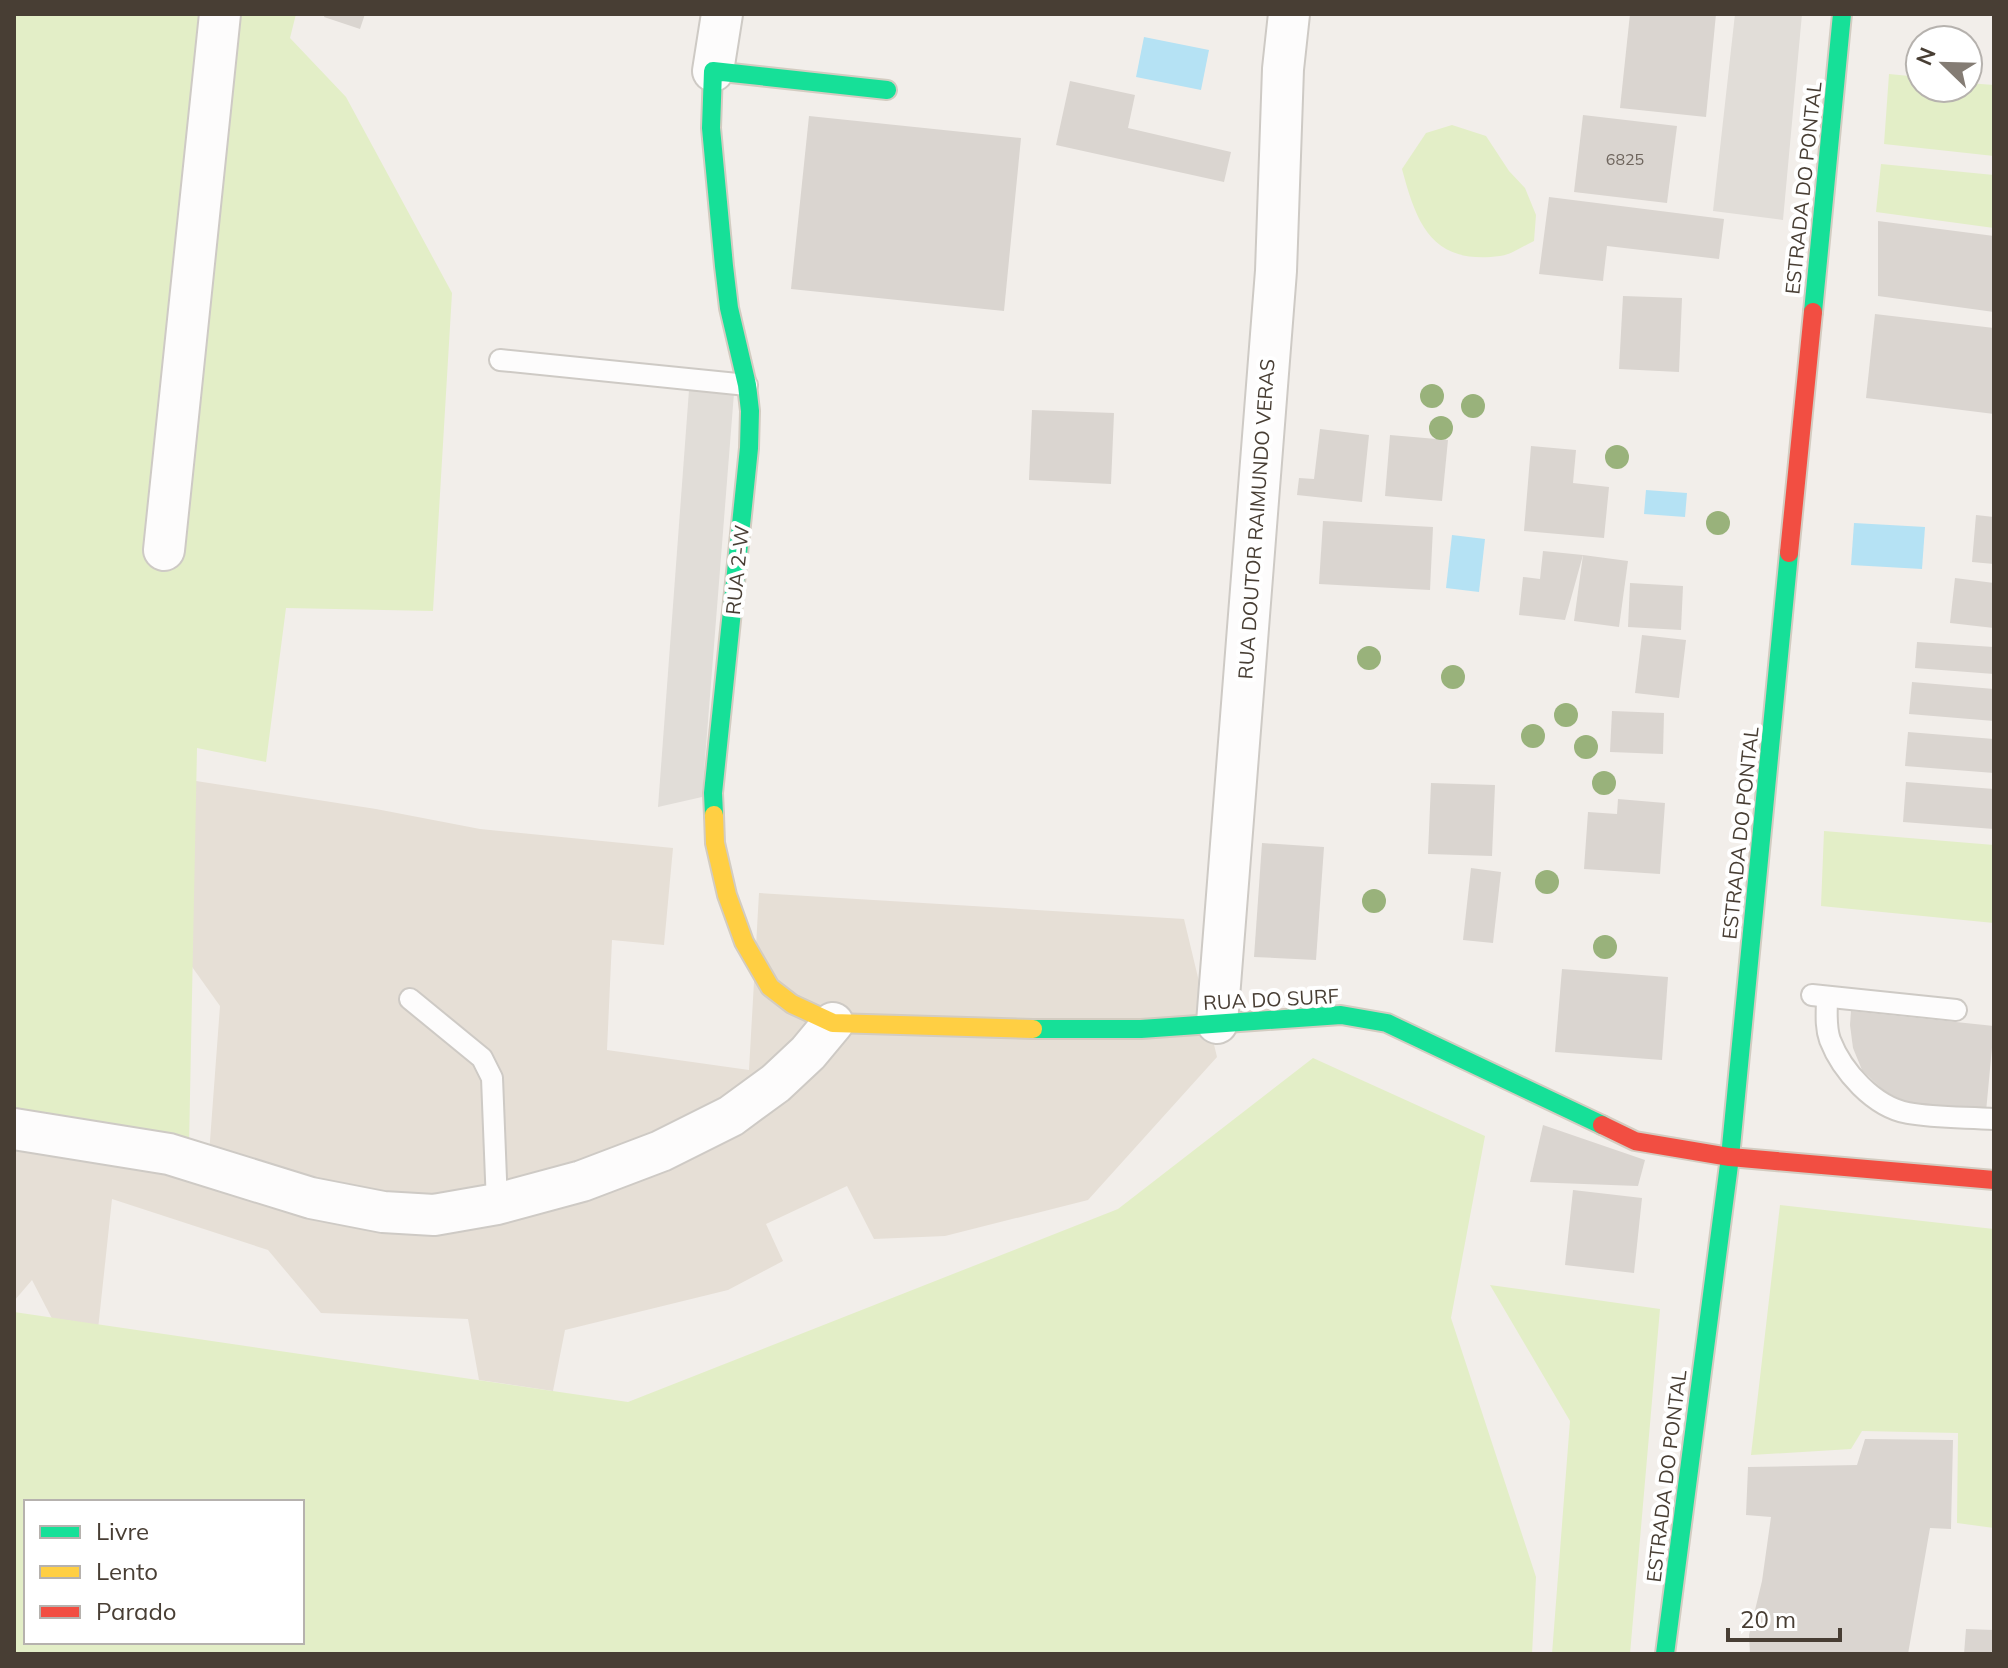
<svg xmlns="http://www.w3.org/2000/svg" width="2008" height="1668" viewBox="0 0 2008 1668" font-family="Mulish,sans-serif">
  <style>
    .residential { fill: #e6dfd6 }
    .green { fill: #e3eec7; fill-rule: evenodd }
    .parking { fill: #e1ddd8 }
    .water { fill: #b5e2f4 }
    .building { fill: #dad5d0 }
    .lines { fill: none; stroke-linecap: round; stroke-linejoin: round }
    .lane-casing { stroke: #cecac5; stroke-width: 24 }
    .street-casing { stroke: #cecac5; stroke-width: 44 }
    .fast-casing { stroke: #d3ccc1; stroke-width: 22 }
    .slow-casing { stroke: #d3ccc1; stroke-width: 22 }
    .jam-casing { stroke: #d3ccc1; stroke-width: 22 }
    .lane { stroke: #fdfcfc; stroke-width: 20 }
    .street { stroke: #fdfcfc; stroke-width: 40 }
    .fast { stroke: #16e098; stroke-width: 18 }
    .slow { stroke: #ffcf43; stroke-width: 18 }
    .jam { stroke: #f24e42; stroke-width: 18 }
    .tree { fill: #99b27b }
    .labels { text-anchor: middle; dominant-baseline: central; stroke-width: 8; stroke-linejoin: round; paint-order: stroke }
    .number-label { font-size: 16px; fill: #6e655d }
    .street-label { font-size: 20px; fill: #483e34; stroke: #fff }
  </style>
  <rect width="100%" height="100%" fill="#f2eeea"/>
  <polygon class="residential" points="196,781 376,809 480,829 673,848 664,945 612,940 607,1050 749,1070 759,893 1184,919 1217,1057 1088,1200 945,1236 874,1239 847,1186 766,1224 783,1261 728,1290 565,1330 553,1391 479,1380 468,1319 321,1313 268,1250 112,1199 95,1357 61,1336 32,1280 14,1301 14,1129 208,1168 220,1006 170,936"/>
  <g class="green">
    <polygon points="14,14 296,14 290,38 346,97 452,293 433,611 286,608 266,762 197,748 189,1146 14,1125"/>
    <polygon points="1889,74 1920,77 1920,88 1968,88 1968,83 1994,85 1994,156 1884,144"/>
    <path d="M 1452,125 L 1486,136 L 1509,171 L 1525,188 L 1536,215 L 1534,241 C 1523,246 1511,255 1500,256 C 1432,265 1417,225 1402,169 L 1426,133 Z"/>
    <polygon points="1881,164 1994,175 1994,228 1876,212"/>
    <polygon points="1824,831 1994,845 1994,923 1821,906"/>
    <path d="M 1313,1058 L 1485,1136 L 1451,1318 L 1536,1577 L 1532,1654 L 14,1654 L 14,1312 L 628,1402 L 1118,1209 ZM 302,1502 L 302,1642 L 26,1642 L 26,1502 Z"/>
    <polygon points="1780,1205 1994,1229 1994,1528 1957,1523 1958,1433 1862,1431 1851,1449 1751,1455"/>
    <polygon points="1490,1285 1660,1309 1630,1654 1552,1654 1570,1421"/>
  </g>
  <g class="parking">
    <polygon points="1735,14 1802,14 1783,220 1713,211"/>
    <polygon points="698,389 734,393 702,797 658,807 689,390"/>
  </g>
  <g class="water">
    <polygon points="1144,37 1209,50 1201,90 1136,77"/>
    <polygon points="1646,490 1687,493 1685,517 1644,514"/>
    <polygon points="1854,523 1925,527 1922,569 1851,565"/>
    <polygon points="1452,535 1485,539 1479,592 1446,588"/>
  </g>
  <g class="building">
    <polygon points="325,14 365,14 360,29 324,17"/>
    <polygon points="1630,14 1716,14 1706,117 1620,108"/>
    <polygon points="1070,81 1135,95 1128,128 1231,152 1224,182 1056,145"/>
    <polygon points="1583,115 1677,126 1667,203 1574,192"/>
    <polygon points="809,116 1021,138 1004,311 791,289"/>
    <polygon points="1549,197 1724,219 1719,259 1607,246 1603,281 1539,274"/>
    <polygon points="1878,221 1994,236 1994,312 1878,296"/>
    <polygon points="1623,296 1682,298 1679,372 1619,369"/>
    <polygon points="1875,314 1994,328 1994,414 1866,398"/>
    <polygon points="1032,410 1114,413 1111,484 1029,480"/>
    <polygon points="1320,429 1369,435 1362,502 1297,495 1299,478 1314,479"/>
    <polygon points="1390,435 1448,440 1442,501 1385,496"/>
    <polygon points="1531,446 1576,450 1573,483 1609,487 1604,538 1524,531"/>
    <polygon points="1976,515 1994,517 1994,564 1972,562"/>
    <polygon points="1323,521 1433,527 1430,590 1319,584"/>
    <polygon points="1543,551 1583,555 1565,620 1519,615 1523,577 1540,579"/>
    <polygon points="1583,555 1628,561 1619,627 1574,621"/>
    <polygon points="1955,578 1994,583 1994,628 1950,623"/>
    <polygon points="1630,583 1683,586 1681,630 1628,627"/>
    <polygon points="1642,635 1686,640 1679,698 1635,693"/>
    <polygon points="1917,642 1994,647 1994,674 1915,668"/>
    <polygon points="1912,682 1994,689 1994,721 1909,714"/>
    <polygon points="1612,711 1664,713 1663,754 1610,752"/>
    <polygon points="1908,732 1994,739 1994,773 1905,766"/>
    <polygon points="1906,782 1994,789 1994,829 1903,822"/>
    <polygon points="1431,783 1495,785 1492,856 1428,854"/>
    <polygon points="1618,799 1665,803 1660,874 1584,869 1588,812 1617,814"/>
    <polygon points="1262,843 1324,847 1316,960 1254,957"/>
    <polygon points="1471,868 1501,872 1493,943 1463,940"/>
    <polygon points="1562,969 1668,977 1662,1060 1555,1052"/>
    <polygon points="1851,1011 1994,1026 1986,1112 1909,1104 1884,1091 1862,1070 1853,1048 1850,1025"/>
    <polygon points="1543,1125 1645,1160 1638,1186 1530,1182"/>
    <polygon points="1573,1190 1642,1198 1634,1273 1565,1265"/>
    <polygon points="1865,1439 1953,1440 1951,1529 1930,1528 1908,1654 1750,1654 1749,1635 1762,1581 1771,1517 1746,1515 1748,1467 1857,1465"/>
    <polygon points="1966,1629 1994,1630 1994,1654 1964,1654"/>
  </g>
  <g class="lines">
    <defs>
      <g id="lane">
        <polyline points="500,360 747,385"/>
        <polyline points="1812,995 1956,1010"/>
        <path d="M 1827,997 C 1827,1011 1825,1026 1830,1040 C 1842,1071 1874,1107 1908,1113 C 1936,1118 1966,1117 1994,1119"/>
        <polyline points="410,999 482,1058 492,1078 497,1204"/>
      </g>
      <g id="street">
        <polyline points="713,71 722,14"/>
        <polyline points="164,550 220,14"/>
        <polyline points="1217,1023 1276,271 1283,69 1289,14"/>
        <polyline points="14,1129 169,1154 311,1198 383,1212 434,1215 497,1204 582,1181 661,1151 731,1116 776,1083 808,1053 833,1023"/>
      </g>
      <g id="fast">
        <polyline points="1813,312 1842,14"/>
        <polyline points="714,815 713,793 749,448 750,411 747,385 729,308 724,266 711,128 713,71 887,90"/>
        <polyline points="1033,1029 1141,1029 1341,1015 1387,1023 1602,1125"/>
        <polyline points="1665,1654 1730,1157 1789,553"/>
      </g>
      <polyline id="slow" points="714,815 715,843 727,895 744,942 770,987 792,1004 833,1023 1033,1029"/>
      <g id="jam">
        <polyline points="1789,553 1813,312"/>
        <polyline points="1602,1125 1635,1141 1730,1157 1994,1180"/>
      </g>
    </defs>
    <use href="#lane" class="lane-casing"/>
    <use href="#street" class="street-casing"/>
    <use href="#fast" class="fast-casing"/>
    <use href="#slow" class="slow-casing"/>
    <use href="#jam" class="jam-casing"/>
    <use href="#lane" class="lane"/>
    <use href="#street" class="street"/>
    <use href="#fast" class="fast"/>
    <use href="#slow" class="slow"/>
    <use href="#jam" class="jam"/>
  </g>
  <g class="tree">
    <circle cx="1432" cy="396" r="12"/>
    <circle cx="1473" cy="406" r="12"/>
    <circle cx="1441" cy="428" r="12"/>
    <circle cx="1617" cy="457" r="12"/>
    <circle cx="1718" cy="523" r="12"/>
    <circle cx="1369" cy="658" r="12"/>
    <circle cx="1453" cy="677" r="12"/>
    <circle cx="1566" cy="715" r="12"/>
    <circle cx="1533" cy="736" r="12"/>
    <circle cx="1586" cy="747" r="12"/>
    <circle cx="1604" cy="783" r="12"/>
    <circle cx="1547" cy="882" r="12"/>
    <circle cx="1374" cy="901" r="12"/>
    <circle cx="1605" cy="947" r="12"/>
  </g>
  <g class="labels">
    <g class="number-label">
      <text x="1625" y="159">6825</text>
    </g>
    <g class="street-label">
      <text transform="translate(1803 188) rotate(-84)">ESTRADA DO PONTAL</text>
      <text transform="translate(1256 519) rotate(-86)">RUA DOUTOR RAIMUNDO VERAS</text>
      <text transform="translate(737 570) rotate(-84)">RUA 2-W</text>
      <text transform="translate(1740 833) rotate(-84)">ESTRADA DO PONTAL</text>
      <text transform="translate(1271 999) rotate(-3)">RUA DO SURF</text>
      <text transform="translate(1666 1476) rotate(-83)">ESTRADA DO PONTAL</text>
    </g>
  </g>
  <rect width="2008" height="1668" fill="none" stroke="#483e34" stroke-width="32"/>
  <rect x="24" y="1500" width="280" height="144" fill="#ffffff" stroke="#b6b2ae" stroke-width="2"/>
  <rect x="40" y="1526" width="40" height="12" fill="#16e098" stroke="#b6b2ae" stroke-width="2"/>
  <text x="96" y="1540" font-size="24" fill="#483e34">Livre</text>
  <rect x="40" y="1566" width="40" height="12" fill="#ffcf43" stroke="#b6b2ae" stroke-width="2"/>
  <text x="96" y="1580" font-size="24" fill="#483e34">Lento</text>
  <rect x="40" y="1606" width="40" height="12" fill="#f24e42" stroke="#b6b2ae" stroke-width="2"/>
  <text x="96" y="1620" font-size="24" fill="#483e34">Parado</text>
  <g transform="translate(1944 64) rotate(293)"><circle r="38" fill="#ffffff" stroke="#b6b2ae" stroke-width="2"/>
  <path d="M0-6L14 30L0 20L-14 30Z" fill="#847c74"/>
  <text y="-12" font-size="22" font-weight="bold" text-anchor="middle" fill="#483e34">N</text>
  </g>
  <path d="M1728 1628v12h112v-12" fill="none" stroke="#483e34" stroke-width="4"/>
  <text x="1740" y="1628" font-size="24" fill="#483e34" stroke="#ffffff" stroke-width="6" paint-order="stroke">20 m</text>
</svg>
